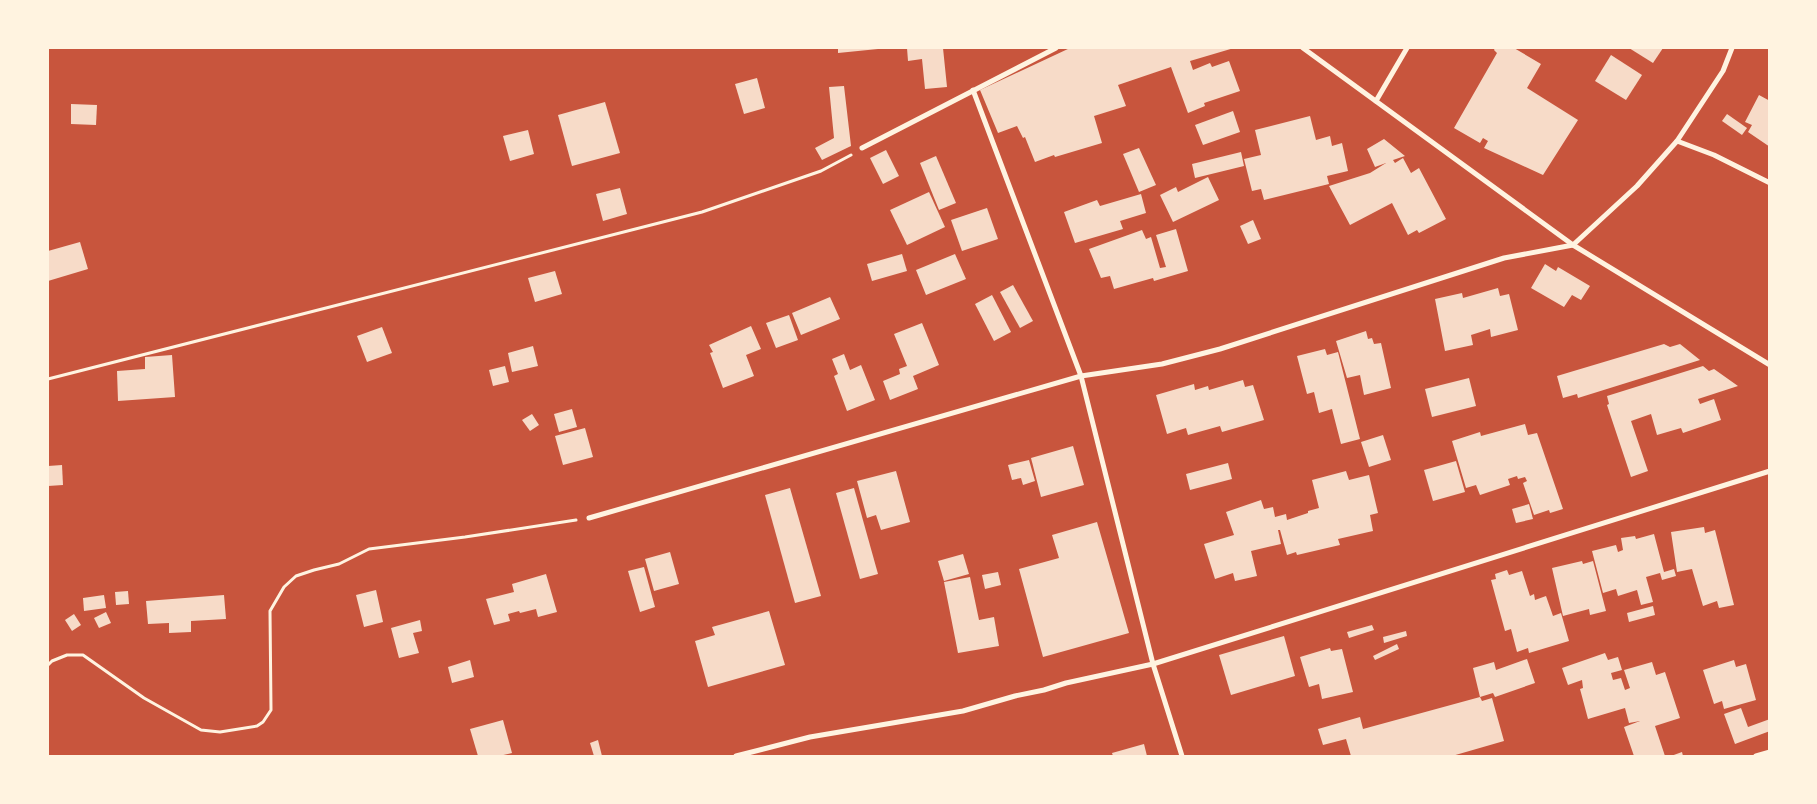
<svg xmlns="http://www.w3.org/2000/svg" width="1817" height="804" viewBox="0 0 1817 804" font-family="Cabin,sans-serif">
  <style>
    .building { fill: #f7dbc8 }
    .lines { fill: none; stroke-linecap: round; stroke-linejoin: round }
    .path { stroke: #fff3e0; stroke-width: 3 }
    .minor { stroke: #fff3e0; stroke-width: 5 }
  </style>
  <rect width="100%" height="100%" fill="#c8553d"/>
  <g class="building">
    <polygon points="838,48 877,48 878,49 838,53"/>
    <polygon points="907,48 943,48 947,87 925,89 922,59 908,61"/>
    <polygon points="1070,48 1234,48 1190,61 1193,70 1210,63 1212,67 1229,61 1240,91 1204,103 1205,106 1188,113 1171,67 1118,85 1126,106 1094,116 1102,143 1055,157 1054,155 1035,162 1025,137 1023,138 1017,126 998,133 980,90"/>
    <polygon points="1495,48 1514,48 1541,64 1527,88 1578,120 1543,175 1484,148 1488,141 1483,138 1480,143 1454,128 1497,53 1494,50"/>
    <polygon points="1629,48 1663,48 1653,63"/>
    <polygon points="1611,55 1642,75 1626,100 1595,81"/>
    <polygon points="757,78 765,108 744,114 735,84"/>
    <polygon points="844,86 851,146 822,160 815,148 834,138 829,87"/>
    <polygon points="1759,95 1770,101 1770,147 1748,132 1752,125 1745,122"/>
    <polygon points="605,102 620,153 572,166 558,115"/>
    <polygon points="71,104 97,105 96,125 71,124"/>
    <polygon points="1233,111 1240,132 1203,145 1195,125"/>
    <polygon points="1727,114 1747,128 1742,135 1722,121"/>
    <polygon points="1310,116 1316,140 1330,136 1332,146 1342,143 1348,171 1327,176 1329,184 1264,200 1261,189 1252,191 1244,159 1261,155 1255,130"/>
    <polygon points="528,130 534,154 510,161 503,136"/>
    <polygon points="1384,139 1405,156 1393,160 1395,163 1403,158 1411,173 1419,168 1446,219 1419,233 1417,230 1408,235 1392,203 1350,225 1329,186 1370,173 1386,163 1375,167 1367,149"/>
    <polygon points="1139,148 1156,185 1139,192 1123,154"/>
    <polygon points="886,150 899,176 883,184 870,158"/>
    <polygon points="1241,152 1244,166 1195,178 1192,164"/>
    <polygon points="936,156 956,203 939,210 920,163"/>
    <polygon points="1208,177 1219,200 1173,222 1160,195 1176,187 1178,192"/>
    <polygon points="620,188 627,214 603,221 596,194"/>
    <polygon points="929,192 945,227 907,245 890,210"/>
    <polygon points="1141,194 1146,213 1120,221 1123,229 1075,243 1064,212 1097,200 1100,206"/>
    <polygon points="987,208 998,239 962,251 951,220"/>
    <polygon points="1253,220 1261,239 1248,244 1240,226"/>
    <polygon points="1176,229 1188,271 1154,281 1153,278 1114,289 1110,276 1101,278 1089,249 1142,230 1146,239 1151,237 1160,268 1166,267 1156,235"/>
    <polygon points="80,242 88,269 48,281 48,251"/>
    <polygon points="902,254 907,271 872,281 867,264"/>
    <polygon points="955,254 966,279 926,295 916,270"/>
    <polygon points="1545,264 1556,271 1558,267 1590,286 1581,300 1572,295 1564,307 1531,288"/>
    <polygon points="555,271 562,294 535,302 528,278"/>
    <polygon points="1013,285 1033,321 1020,328 1000,292"/>
    <polygon points="1498,288 1500,296 1509,294 1518,330 1491,337 1490,329 1471,335 1473,345 1445,351 1435,299 1462,293 1463,298"/>
    <polygon points="992,295 1011,332 994,341 975,304"/>
    <polygon points="830,297 840,319 801,335 792,313"/>
    <polygon points="789,315 798,340 776,348 766,323"/>
    <polygon points="922,323 939,365 913,376 918,389 890,400 883,381 900,374 899,369 907,366 894,334"/>
    <polygon points="751,326 761,349 746,355 754,376 723,388 710,353 713,352 709,345"/>
    <polygon points="382,327 392,353 367,362 357,336"/>
    <polygon points="1366,331 1368,339 1372,338 1374,344 1381,343 1391,388 1364,395 1360,375 1347,378 1336,341"/>
    <polygon points="1664,344 1670,347 1680,344 1700,360 1578,398 1577,394 1563,398 1557,376"/>
    <polygon points="533,346 538,366 512,372 508,353"/>
    <polygon points="1325,349 1327,355 1338,352 1360,439 1341,444 1332,409 1319,413 1314,392 1307,394 1297,356"/>
    <polygon points="844,354 850,370 861,365 875,400 847,411 834,376 838,374 832,359"/>
    <polygon points="172,355 175,397 118,401 117,371 145,369 145,357"/>
    <polygon points="505,366 509,382 493,386 489,370"/>
    <polygon points="1703,366 1709,371 1714,369 1738,386 1698,399 1700,404 1714,399 1721,420 1683,433 1681,428 1657,435 1651,414 1631,421 1648,471 1631,477 1607,405 1609,404 1607,396"/>
    <polygon points="1469,378 1476,406 1432,417 1425,389"/>
    <polygon points="1243,380 1245,387 1253,385 1264,420 1222,432 1220,426 1188,435 1186,428 1167,434 1156,395 1194,384 1195,390 1208,386 1209,390"/>
    <polygon points="572,409 577,427 559,432 554,414"/>
    <polygon points="532,414 539,425 530,431 522,420"/>
    <polygon points="1525,424 1528,435 1537,433 1563,509 1550,513 1549,510 1534,515 1523,483 1527,481 1525,477 1518,479 1517,476 1508,479 1510,485 1480,495 1476,485 1466,488 1452,441 1480,432 1481,436"/>
    <polygon points="585,428 593,457 563,465 555,436"/>
    <polygon points="1383,435 1391,460 1369,467 1361,442"/>
    <polygon points="1073,446 1084,485 1041,497 1031,458"/>
    <polygon points="1029,460 1035,481 1023,485 1021,478 1012,480 1008,465"/>
    <polygon points="1456,461 1465,492 1433,501 1424,470"/>
    <polygon points="1228,463 1232,479 1190,490 1186,474"/>
    <polygon points="62,465 63,485 48,486 48,466"/>
    <polygon points="896,471 910,522 881,530 876,515 867,518 857,481"/>
    <polygon points="1346,471 1349,480 1369,475 1378,513 1370,515 1373,531 1338,539 1340,545 1297,555 1296,552 1287,555 1280,530 1278,530 1281,544 1251,551 1257,576 1235,581 1233,573 1215,579 1204,544 1234,535 1226,512 1261,500 1264,509 1273,507 1275,517 1286,514 1287,520 1308,513 1308,511 1319,508 1312,480"/>
    <polygon points="790,488 821,596 795,603 765,495"/>
    <polygon points="854,488 878,574 860,579 836,493"/>
    <polygon points="1529,504 1533,519 1516,523 1512,509"/>
    <polygon points="1097,522 1129,633 1043,657 1019,569 1059,558 1052,535"/>
    <polygon points="1704,527 1705,533 1715,530 1734,605 1719,608 1717,601 1703,606 1692,569 1677,572 1671,532"/>
    <polygon points="1654,534 1664,572 1674,569 1676,576 1662,580 1660,573 1646,577 1653,602 1641,605 1637,590 1618,596 1616,589 1603,593 1592,551 1616,545 1618,552 1623,550 1621,538 1635,536 1636,539"/>
    <polygon points="670,552 679,584 654,591 645,559"/>
    <polygon points="963,554 969,574 944,581 938,561"/>
    <polygon points="1582,561 1583,564 1593,561 1606,611 1590,615 1589,609 1563,616 1552,568"/>
    <polygon points="644,567 655,607 640,612 628,571"/>
    <polygon points="1507,570 1509,575 1522,571 1530,596 1534,594 1535,600 1546,596 1553,616 1561,613 1569,641 1529,653 1528,648 1517,652 1511,629 1505,631 1491,580 1496,579 1495,574"/>
    <polygon points="998,572 1001,585 985,589 982,575"/>
    <polygon points="546,574 557,612 538,617 536,609 520,613 519,611 508,614 510,621 494,625 486,599 514,592 512,584"/>
    <polygon points="970,577 979,620 994,617 999,646 958,653 944,582"/>
    <polygon points="376,590 383,622 364,627 356,595"/>
    <polygon points="128,591 129,604 116,605 115,592"/>
    <polygon points="104,595 106,608 84,611 83,598"/>
    <polygon points="224,595 226,619 191,621 191,632 169,633 169,623 148,624 146,601"/>
    <polygon points="1653,606 1655,615 1629,622 1627,613"/>
    <polygon points="769,611 785,665 708,687 695,641 715,635 712,627"/>
    <polygon points="106,612 111,623 99,628 94,618"/>
    <polygon points="74,614 81,625 72,631 65,620"/>
    <polygon points="420,620 422,631 413,633 419,653 399,658 391,628"/>
    <polygon points="1372,625 1374,630 1349,638 1347,632"/>
    <polygon points="1406,631 1407,636 1384,643 1383,637"/>
    <polygon points="1284,636 1295,676 1231,695 1219,655"/>
    <polygon points="1397,644 1399,649 1375,660 1373,656"/>
    <polygon points="1330,648 1331,651 1342,649 1353,692 1322,699 1319,684 1309,687 1300,657"/>
    <polygon points="1605,653 1608,660 1618,657 1622,670 1611,673 1613,680 1621,678 1625,690 1630,688 1624,670 1652,662 1656,675 1665,672 1680,718 1655,726 1665,756 1634,756 1624,727 1640,721 1629,723 1625,708 1588,719 1580,689 1583,688 1582,680 1568,685 1562,668"/>
    <polygon points="1527,659 1535,683 1495,697 1493,693 1480,697 1473,668 1494,662 1496,670"/>
    <polygon points="470,660 474,677 452,683 448,667"/>
    <polygon points="1734,660 1736,667 1746,664 1756,700 1724,709 1722,701 1714,704 1703,670"/>
    <polygon points="1480,697 1482,701 1492,698 1504,741 1452,756 1351,756 1346,739 1323,745 1318,729 1360,717 1363,729"/>
    <polygon points="1741,708 1748,727 1770,719 1770,731 1735,744 1724,714"/>
    <polygon points="503,720 512,753 499,756 478,756 470,729"/>
    <polygon points="598,740 602,756 594,756 590,743"/>
    <polygon points="1144,744 1147,756 1113,756 1112,753"/>
    <polygon points="1682,752 1683,756 1671,756"/>
  </g>
  <g class="lines">
    <g class="path">
      <polyline points="48,379 702,212 821,171 851,155"/>
      <polyline points="48,665 52,661 67,655 83,655 144,698 201,730 220,732 257,726 263,722 271,710 270,611 284,587 296,576 314,570 339,564 369,549 465,537 576,520"/>
    </g>
    <g class="minor">
      <polyline points="1303,48 1573,245 1770,365"/>
      <polyline points="973,90 1081,376 1153,664 1182,756"/>
      <polyline points="1376,101 1407,48"/>
      <polyline points="1677,141 1714,155 1770,183"/>
      <polyline points="862,148 1056,48"/>
      <polyline points="589,518 1081,376 1162,364 1220,349 1504,258 1573,245 1637,186 1677,141 1723,71 1732,48"/>
      <polyline points="736,756 810,737 963,711 1015,696 1044,690 1066,683 1153,664 1770,471"/>
      <polyline points="1756,756 1770,752"/>
    </g>
  </g>
  <rect width="1817" height="804" fill="none" stroke="#fff3e0" stroke-width="98"/>
</svg>
